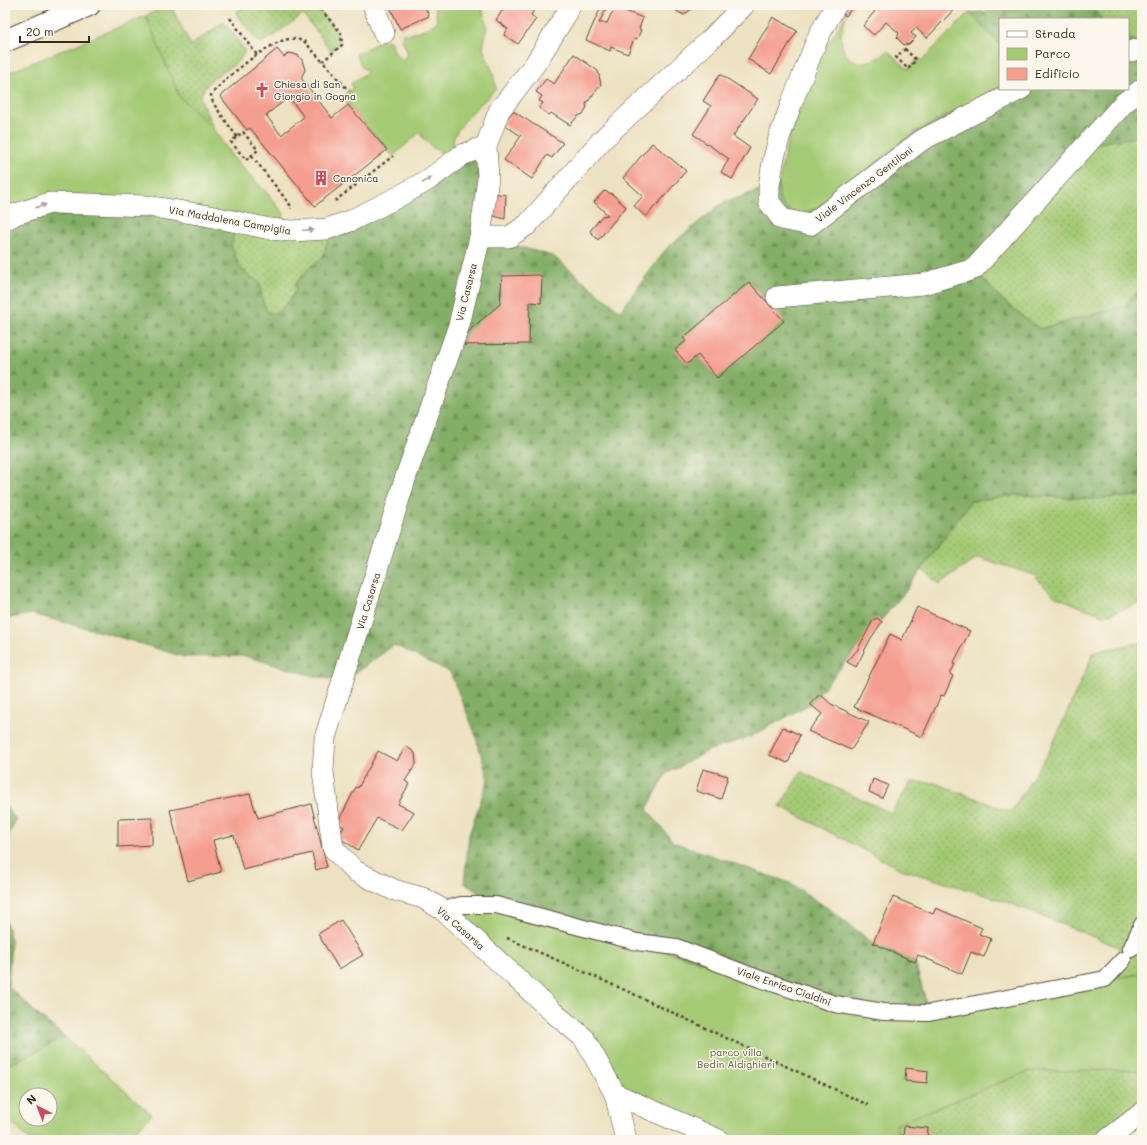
<svg xmlns="http://www.w3.org/2000/svg" width="1147" height="1145" viewBox="0 0 1147 1145" font-family="Mali,sans-serif">
  <style>
    .grass { fill: url(#grass-dots); stroke: #707a49 }
    .forest { fill: url(#forest-firs); stroke: #5f6c42 }
    .green { fill: #a4ca74; stroke: #707a49; fill-rule: evenodd }
    .building { fill: #f49e90; fill-rule: evenodd }
    .lines { fill: none; stroke-linecap: round; stroke-linejoin: round }
    .pedestrian-casing { stroke: #564536; stroke-width: 18 }
    .minor-casing { stroke: #564536; stroke-width: 22 }
    .tertiary-casing { stroke: #564536; stroke-width: 24 }
    .path { stroke: #564536; stroke-width: 2.5; stroke-dasharray: 3 3; stroke-linecap: butt }
    .pedestrian { stroke: #fff; stroke-width: 16 }
    .minor { stroke: #fff; stroke-width: 21 }
    .tertiary { stroke: #fff; stroke-width: 22 }
    .oneway { fill: #a79f9a }
    .labels { text-anchor: middle; dominant-baseline: central; stroke-width: 3; stroke-linejoin: round; paint-order: stroke }
    .poi-label { font-size: 10px; fill: #3b2a1e; stroke: #fbf7ec; text-anchor: start }
    .street-label { font-size: 10px; fill: #3b2a1e; stroke: #fbf7ec }
    .park-label { font-size: 10px; fill: #5a5a38; stroke: #fbf7ec }
  </style>
  <defs>
    <pattern id="grass-dots" width="8" height="8" patternUnits="userSpaceOnUse"><rect width="8" height="8" fill="#a4ca74"/><path d="M2 2h.1M6 6h.1" fill="none" stroke="#87a45f" stroke-width="1.8" stroke-linecap="round"/></pattern>
    <pattern id="forest-firs" width="22" height="20" patternUnits="userSpaceOnUse"><rect width="22" height="20" fill="#83ae66"/><path d="M5 1l3.5 6h-7zM16 11l3.5 6h-7z" fill="#6c8e53"/></pattern>
  </defs>
  <rect width="100%" height="100%" fill="#fbf7ec"/>
  <filter id="ink" filterUnits="userSpaceOnUse"><feTurbulence type="fractalNoise" baseFrequency=".025" numOctaves="2"/><feDisplacementMap in="SourceGraphic" scale="8" xChannelSelector="R" yChannelSelector="G"/><feConvolveMatrix kernelMatrix="1 2 1 2 8 2 1 2 1" color-interpolation-filters="sRGB"/></filter>
  <filter id="wash" filterUnits="userSpaceOnUse"><feTurbulence type="fractalNoise" baseFrequency=".012" numOctaves="4" result="noise"/><feDisplacementMap in="SourceGraphic" scale="16" xChannelSelector="R" yChannelSelector="G"/><feGaussianBlur stdDeviation="0.9" result="paint"/><feColorMatrix in="noise" values="0 0 0 0 0 0 0 0 0 0 0 0 0 0 0 0 0 1.4 0 .05"/><feComposite in="paint" operator="in"/></filter>
  <g filter="url(#wash)">
    <rect width="100%" height="100%" fill="#ece1c0"/>
    <g class="grass">
      <path d="M 167,5 L 170,5 L 191,45 L 224,22 L 245,50 C 241,66 221,70 210,81 C 206,85 203,91 200,97 L 214,130 L 179,96 L 146,16 Z"/>
      <path d="M 243,5 L 269,5 L 271,9 L 277,10 L 293,5 L 313,5 C 323,16 339,29 340,44 L 331,51 L 303,14 L 275,35 L 261,43 L 257,41 L 236,13 Z"/>
      <polygon points="1090,5 1142,5 1142,45 1128,38 1128,19 1102,19"/>
      <polygon points="1142,136 1142,286 1125,306 1039,329 1002,300 974,269 1086,145"/>
      <path d="M 232,222 L 327,229 L 328,240 L 323,257 L 310,267 L 296,283 L 296,289 L 288,303 L 278,312 L 269,313 C 261,303 262,294 259,282 L 249,276 L 239,266 L 231,245 L 234,235 Z"/>
      <polygon points="1017,495 1092,499 1142,496 1142,602 1104,616 1054,596 1033,575 978,557 940,584 922,569 971,501"/>
      <polygon points="1142,642 1142,974 1105,979 1122,960 1118,947 1004,901 898,868 780,806 801,772 891,813 911,782 935,783 1011,812 1051,748 1094,652"/>
      <polygon points="1142,1070 1142,1113 1107,1140 897,1140 896,1124 1029,1071"/>
    </g>
    <g class="forest">
      <polygon points="1029,5 1090,5 1102,19 1000,19 1000,45 969,13 1013,9"/>
      <path d="M 1128,38 L 1142,45 L 1142,136 L 1086,145 L 974,269 L 1002,300 L 1039,329 L 1125,306 L 1142,286 L 1142,496 L 1092,499 L 1017,495 L 971,501 L 905,592 L 810,704 L 752,736 L 710,750 L 666,774 L 647,809 L 673,842 L 790,883 L 829,909 L 873,943 L 915,962 L 929,1013 L 884,1012 L 496,905 L 464,883 L 469,835 L 488,779 L 474,730 L 450,672 L 394,645 L 343,682 L 310,675 L 245,656 L 184,657 L 109,634 L 32,614 L 5,619 L 5,220 L 50,203 L 232,222 L 234,235 L 231,245 L 239,266 L 249,276 L 259,282 C 262,294 261,303 269,313 L 278,312 C 286,305 297,295 296,283 L 310,267 L 323,257 L 328,240 L 327,229 L 486,146 L 481,236 L 553,256 L 620,311 L 667,248 L 721,204 L 915,132 L 1000,87 L 1000,89 L 1128,89 Z"/>
      <polygon points="5,805 16,820 5,842"/>
      <polygon points="5,918 11,940 8,986 37,1014 65,1037 5,1067"/>
    </g>
    <g class="green">
      <path d="M 433,5 L 481,5 L 487,26 L 483,49 L 493,73 L 496,89 C 485,100 455,126 453,141 C 452,148 454,154 455,160 L 433,148 L 419,133 L 393,156 L 348,105 L 344,95 L 353,88 L 351,84 L 367,72 L 362,67 L 356,54 L 381,41 L 390,41 L 396,55 L 403,60 L 408,53 L 402,39 L 403,33 L 408,35 L 427,28 L 437,22 L 436,11 Z"/>
      <path d="M 969,13 L 1000,45 L 1000,87 L 915,132 L 816,208 L 801,215 C 792,212 784,209 780,199 C 773,183 800,97 808,79 C 818,57 833,37 846,16 C 844,24 840,33 841,41 C 845,69 873,65 888,51 L 908,69 L 918,58 L 921,61 Z"/>
      <polygon points="146,16 179,96 214,130 234,159 267,193 284,214 282,223 179,211 16,214 5,185 5,74"/>
      <polygon points="496,905 884,1012 1142,974 1142,1070 1029,1071 896,1124 897,1140 719,1140 615,1094 584,1038 443,910"/>
      <path d="M 65,1037 L 152,1115 L 125,1140 L 29,1140 L 5,1116 L 5,1067 ZM 26,1095 L 50,1095 L 50,1119 L 26,1119 Z"/>
    </g>
    <g id="blocks">
      <g class="building">
        <polygon points="389,5 424,5 429,16 400,29"/>
        <polygon points="506,5 537,5 531,15 536,19 518,44 504,35 508,29 496,20"/>
        <polygon points="602,5 608,5 599,23 607,23 611,14 615,10 620,9 643,18 639,29 641,30 637,39 634,39 628,54 611,47 610,51 586,40"/>
        <polygon points="674,5 697,5 684,15 676,11 678,7"/>
        <polygon points="845,5 854,5 846,16 840,12"/>
        <polygon points="869,5 958,5 927,38 916,28 911,33 916,37 909,44 904,45 897,38 899,33 886,22 874,35 863,26 875,11"/>
        <polygon points="773,17 797,31 771,74 748,59"/>
        <path d="M 277,49 L 284,57 L 288,53 L 294,54 L 299,56 L 302,60 L 305,70 L 301,78 L 332,118 L 348,105 L 387,150 L 315,206 L 250,128 L 247,130 L 220,96 ZM 289,97 L 304,117 L 281,135 L 266,115 Z"/>
        <polygon points="574,54 598,71 601,84 586,104 587,107 583,114 578,116 570,125 551,113 549,115 539,108 543,103 539,101 542,96 536,92 546,79 554,84"/>
        <polygon points="720,74 758,99 733,136 750,148 732,179 721,172 729,159 693,134 711,106 703,101"/>
        <polygon points="513,111 563,143 552,158 547,155 532,179 504,160 521,136 503,124"/>
        <polygon points="652,143 686,171 656,206 655,206 646,217 634,206 643,196 623,178"/>
        <polygon points="604,191 612,194 626,207 598,240 590,231 602,216 608,215 594,202"/>
        <polygon points="491,193 506,195 505,219 494,216 491,209"/>
        <polygon points="540,275 542,278 541,303 530,302 529,344 464,345 465,336 472,328 500,304 502,276"/>
        <polygon points="749,282 784,321 717,378 698,355 687,364 675,350 686,341 683,338"/>
        <polygon points="917,607 970,631 953,664 955,664 950,674 953,676 944,696 941,695 922,737 854,707 890,634 902,640"/>
        <polygon points="877,618 882,622 871,638 856,667 847,662 858,649 873,620"/>
        <polygon points="820,694 831,704 869,722 851,750 808,731 822,714 810,704"/>
        <polygon points="783,727 800,735 788,763 769,755"/>
        <polygon points="406,746 415,753 416,764 405,781 409,784 398,804 414,812 402,830 377,818 358,850 338,837 344,827 338,822 356,787 358,788 378,751 397,761"/>
        <polygon points="703,769 728,776 721,799 696,791"/>
        <polygon points="873,779 888,785 882,798 869,792"/>
        <polygon points="250,794 258,818 311,804 327,867 316,870 312,853 243,870 234,835 213,840 221,872 188,881 170,810"/>
        <polygon points="152,818 152,845 118,847 118,819"/>
        <polygon points="893,897 933,914 936,908 982,928 979,934 991,939 984,957 971,952 962,974 918,955 915,962 873,943"/>
        <polygon points="341,920 363,955 339,969 318,934"/>
        <polygon points="906,1068 928,1071 927,1083 905,1081"/>
        <polygon points="904,1126 928,1128 927,1140 903,1140"/>
      </g>
    </g>
  </g>
  <g filter="url(#ink)">
    <use href="#blocks" fill-opacity="0" stroke="#564536" stroke-width="1"/>
    <g class="lines">
      <defs>
        <g id="pedestrian">
          <polyline points="443,910 461,905 496,905 637,942 676,947 760,979 835,1004 884,1012 929,1013 1105,979 1123,960"/>
          <polyline points="1131,949 1142,925"/>
        </g>
        <g id="minor">
          <polyline points="373,5 384,33"/>
          <polyline points="570,5 567,13 535,64 499,111 486,146 488,178 480,237 459,325 406,476 325,738 323,772 333,848 355,871 394,890 423,898 443,910 554,1013 584,1038 615,1094 719,1140"/>
          <polyline points="836,5 819,35 792,102 779,138 773,162 769,186 769,202 782,219 810,225 922,140 1021,89"/>
          <polyline points="1128,52 1142,48"/>
          <polyline points="5,220 16,214 50,203 91,204 147,206 204,215 270,229 291,231 327,229 350,221 396,198 428,180 462,155 486,146"/>
          <polyline points="480,237 509,237 527,225 603,139 712,38 744,5"/>
          <polyline points="777,297 923,284 974,269 1124,103 1142,89"/>
          <polyline points="615,1094 626,1140"/>
          <polyline points="1107,1140 1142,1113"/>
        </g>
        <polyline id="tertiary" points="5,41 89,5"/>
      </defs>
      <use href="#pedestrian" class="pedestrian-casing"/>
      <use href="#minor" class="minor-casing"/>
      <use href="#tertiary" class="tertiary-casing"/>
      <g class="path">
        <polyline points="280,5 283,5"/>
        <polyline points="317,5 341,33 342,45 323,61"/>
        <polyline points="230,18 257,55"/>
        <polygon points="905,49 916,60 908,69 896,57"/>
        <polygon points="243,132 258,150 246,160 231,142"/>
        <path d="M 237,137 L 213,103 L 211,95 C 225,78 269,41 290,39 C 296,38 300,40 305,42 L 349,91"/>
        <polyline points="252,156 291,206 291,209"/>
        <polyline points="335,201 393,156"/>
        <polyline points="507,938 627,991 868,1105"/>
      </g>
      <use href="#pedestrian" class="pedestrian"/>
      <use href="#minor" class="minor"/>
      <use href="#tertiary" class="tertiary"/>
    </g>
    <defs><path id="oneway-solid" d="M-6-.8H1V-3.2L6.5 0L1 3.2V.8H-6Z"/></defs>
    <g class="oneway">
      <use href="#oneway-solid" transform="translate(427 180) rotate(-33)"/>
      <use href="#oneway-solid" transform="translate(41 206) rotate(-18)"/>
      <use href="#oneway-solid" transform="translate(308 230) rotate(-3)"/>
    </g>
  </g>
  <defs>
    <symbol id="church-bare" viewBox="-9 -9 18 18"><path d="M-1.2-6h2.4v3.5h3.3v2.4h-3.3V6h-2.4V-.1h-3.3v-2.4h3.3Z" fill="#d1495b" stroke="#fbf7ec" stroke-width="2.5" paint-order="stroke"/></symbol>
    <symbol id="building-bare" viewBox="-9 -9 18 18"><path d="M-4-6H4V6H1V3H-1V6H-4ZM-2.5-4.3h1.7v1.8h-1.7ZM.8-4.3h1.7v1.8H.8ZM-2.5-1h1.7V.8h-1.7ZM.8-1h1.7V.8H.8Z" fill="#d1495b" stroke="#fbf7ec" stroke-width="2.5" paint-order="stroke"/></symbol>
  </defs>
  <g fill-rule="evenodd">
    <use href="#church-bare" x="251" y="79" width="22" height="22"/>
    <use href="#building-bare" x="310" y="167" width="22" height="22"/>
  </g>
  <g class="labels">
    <g class="poi-label">
      <text x="274" y="84">Chiesa di San<tspan x="274" dy="12">Giorgio in Gogna</tspan></text>
      <text x="333" y="178">Canonica</text>
    </g>
    <g class="street-label">
      <text transform="translate(864 184) rotate(-37)">Viale Vincenzo Gentiloni</text>
      <text transform="translate(230 220) rotate(10)">Via Maddalena Campiglia</text>
      <text transform="translate(466 292) rotate(-76)">Via Casarsa</text>
      <text transform="translate(368 601) rotate(-73)">Via Casarsa</text>
      <text transform="translate(461 928) rotate(41)">Via Casarsa</text>
      <text transform="translate(784 986) rotate(19)">Viale Enrico Cialdini</text>
    </g>
    <g class="park-label">
      <text x="736" y="1052">parco villa<tspan x="736" dy="12">Bedin Aldighieri</tspan></text>
    </g>
  </g>
  <rect width="1147" height="1145" fill="none" stroke="#fbf7ec" stroke-width="20"/>
  <rect x="999" y="18" width="130" height="72" fill="#fbf7ec" stroke="#aea59a"/>
  <rect x="1007" y="31" width="20" height="6" fill="#ffffff" stroke="#aea59a"/>
  <text x="1035" y="38" font-size="12" fill="#3b2a1e">Strada</text>
  <rect x="1007" y="48" width="20" height="12" fill="#a4ca74" stroke="#aea59a"/>
  <text x="1035" y="58" font-size="12" fill="#3b2a1e">Parco</text>
  <rect x="1007" y="68" width="20" height="12" fill="#f49e90" stroke="#aea59a"/>
  <text x="1035" y="78" font-size="12" fill="#3b2a1e">Edificio</text>
  <g transform="translate(38 1107) rotate(318)"><circle r="19" fill="#fbf7ec" stroke="#aea59a"/>
  <path d="M0-3L7 15L0 10L-7 15Z" fill="#d1495b"/>
  <text y="-6" font-size="11" font-weight="bold" text-anchor="middle" fill="#3b2a1e">N</text>
  </g>
  <path d="M20 36v6h69v-6" fill="none" stroke="#3b2a1e" stroke-width="2"/>
  <text x="26" y="36" font-size="12" fill="#3b2a1e" stroke="#fbf7ec" stroke-width="3" paint-order="stroke">20 m</text>
</svg>
